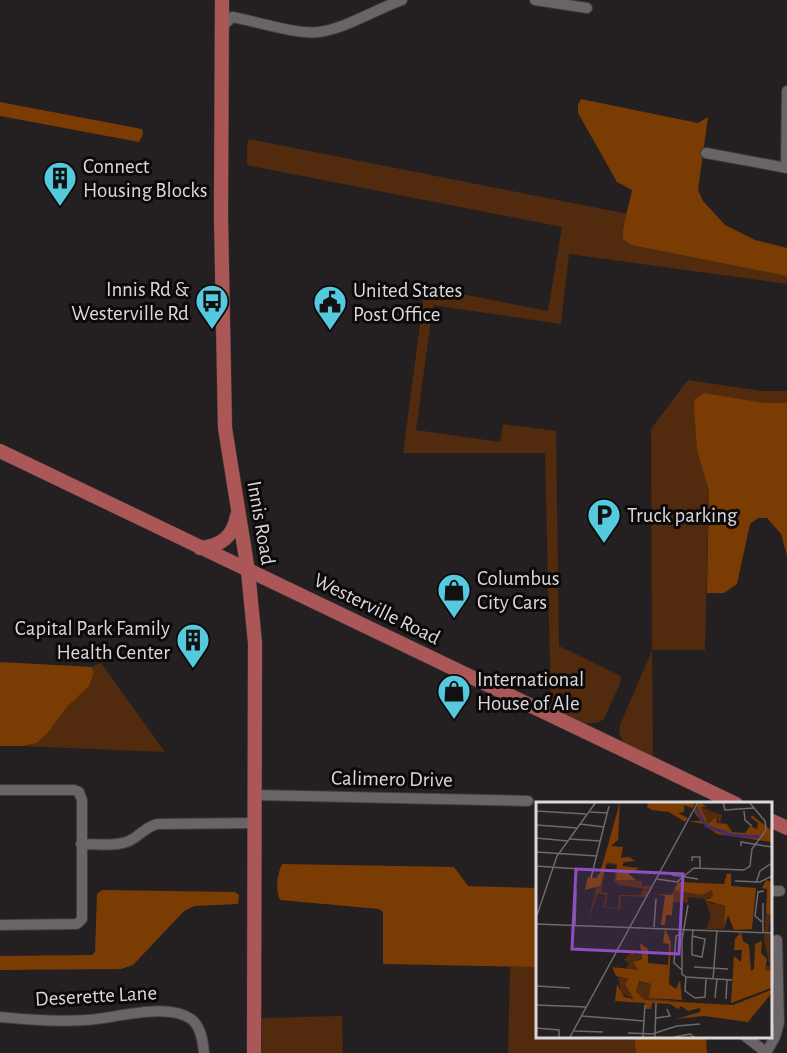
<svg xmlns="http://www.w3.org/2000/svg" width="787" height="1053" viewBox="0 0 787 1053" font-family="'Alegreya Sans',sans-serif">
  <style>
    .green { fill: #522b0e }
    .forest { fill: #7b3c04 }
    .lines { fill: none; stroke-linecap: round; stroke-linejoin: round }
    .minor-casing { stroke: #3f3b3c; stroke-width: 12 }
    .major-casing { stroke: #3f3b3c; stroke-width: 15 }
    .minor { stroke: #6b6466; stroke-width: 10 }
    .major { stroke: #ac5757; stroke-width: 14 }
    .labels { text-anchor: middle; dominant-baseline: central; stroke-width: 6; stroke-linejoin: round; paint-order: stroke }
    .poi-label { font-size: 21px; fill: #dcd8d9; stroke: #0c090a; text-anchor: start }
    .street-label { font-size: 21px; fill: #dcd8d9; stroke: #0c090a }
    .inset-river { fill: none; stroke: #432c6b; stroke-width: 3 }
    .inset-road { fill: none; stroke: #6e696b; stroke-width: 1.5 }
    .view { fill: #8e4ec4; fill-opacity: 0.15; stroke: #8e4ec4; stroke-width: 3 }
    .inset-edge { fill: none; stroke: #dcd8d9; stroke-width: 3 }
  </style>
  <rect width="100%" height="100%" fill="#241f21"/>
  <g class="green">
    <path d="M 249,139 L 628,214 L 622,234 L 631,245 L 787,276 L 787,284 L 569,254 L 561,324 L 433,305 L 416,430 L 500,442 L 503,424 L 556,431 L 559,646 L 621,676 L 619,686 L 604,719 C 588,731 566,715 551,708 L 545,453 L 403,453 L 425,287 L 548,311 L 562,227 L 247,165 L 247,144 Z"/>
    <polygon points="688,380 762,391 787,391 787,403 764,403 697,450 709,491 705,650 652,650 653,756 623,742 619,732 620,725 652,650 651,429"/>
    <polygon points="101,663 165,752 22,746 37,743 47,734 66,708 89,686 94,673 92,667"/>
    <polygon points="510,967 538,967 538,1036 634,1037 636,1053 508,1053"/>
    <polygon points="342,1016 343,1053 262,1053 262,1018"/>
  </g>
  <g class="forest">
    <path d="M 581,99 L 698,123 L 708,117 L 698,190 L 703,201 L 725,225 L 755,240 L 787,248 L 787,276 L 631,245 L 623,239 C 621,230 630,202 632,190 L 617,182 L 578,113 L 578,105 Z"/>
    <polygon points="0,102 142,129 143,134 139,142 0,116"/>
    <polygon points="704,393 764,403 787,403 787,556 781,534 767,518 758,518 750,524 737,584 724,593 707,593 709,491 697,450 694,405 695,399"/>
    <polygon points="0,662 92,667 94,673 89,686 66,708 47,734 37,743 22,746 0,746"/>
    <path d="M 282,864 L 454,867 L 468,886 L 538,888 L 538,967 L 383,964 L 383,912 L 379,909 L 280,900 C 275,889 277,875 282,864 Z"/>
    <polygon points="102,890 235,892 239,895 238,904 195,906 184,911 133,965 121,969 0,970 0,956 92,955 95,952 97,894"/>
    <polygon points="634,1037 706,1037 707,1053 636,1053"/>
  </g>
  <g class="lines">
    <defs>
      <g id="minor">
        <polyline points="535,0 587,8"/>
        <path d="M 222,27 L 232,17 C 255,21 297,35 319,32 C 347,28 376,9 402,0"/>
        <polyline points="706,153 787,168"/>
        <polyline points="786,168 787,91"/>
        <polyline points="0,790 74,790 79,792 82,800 82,919 77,924 0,925"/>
        <polyline points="256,795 528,801"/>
        <path d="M 81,844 C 95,844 116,847 129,841 C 140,836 146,826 158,824 L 256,823"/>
        <polyline points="770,891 780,891"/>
        <path d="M 0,1017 C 29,1020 58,1022 87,1020 C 116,1018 168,1002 191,1019 C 201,1026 203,1042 204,1053"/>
        <polyline points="745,1036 767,1053"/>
        <polyline points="766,1053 775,1037 779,1023 777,940"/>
      </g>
      <g id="major">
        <polyline points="222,0 221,216 225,428 248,571 255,643 254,1053"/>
        <polyline points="0,451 736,804"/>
        <path d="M 200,548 C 221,546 233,537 237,516"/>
        <polyline points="770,820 787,828"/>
      </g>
    </defs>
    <use href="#minor" class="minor-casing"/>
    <use href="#major" class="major-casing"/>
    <use href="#minor" class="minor"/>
    <use href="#major" class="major"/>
  </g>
  <defs>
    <symbol id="building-pin" viewBox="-11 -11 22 30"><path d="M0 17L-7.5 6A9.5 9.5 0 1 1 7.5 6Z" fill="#55cade" stroke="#0c090a"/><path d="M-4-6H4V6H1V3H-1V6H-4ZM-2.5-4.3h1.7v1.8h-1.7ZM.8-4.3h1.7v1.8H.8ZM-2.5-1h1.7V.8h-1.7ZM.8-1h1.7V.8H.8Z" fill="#111"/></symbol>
    <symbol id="bus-pin" viewBox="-11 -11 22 30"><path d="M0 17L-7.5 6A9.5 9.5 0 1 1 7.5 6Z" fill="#55cade" stroke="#0c090a"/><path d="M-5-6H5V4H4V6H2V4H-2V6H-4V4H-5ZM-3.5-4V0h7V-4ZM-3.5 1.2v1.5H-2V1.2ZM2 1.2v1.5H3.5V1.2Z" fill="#111"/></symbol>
    <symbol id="civic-pin" viewBox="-11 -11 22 30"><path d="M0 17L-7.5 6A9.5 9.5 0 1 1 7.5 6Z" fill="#55cade" stroke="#0c090a"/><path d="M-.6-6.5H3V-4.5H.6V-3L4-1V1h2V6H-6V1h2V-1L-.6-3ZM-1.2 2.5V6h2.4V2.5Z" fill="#111"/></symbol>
    <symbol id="parking-pin" viewBox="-11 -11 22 30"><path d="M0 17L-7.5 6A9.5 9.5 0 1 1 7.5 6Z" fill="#55cade" stroke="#0c090a"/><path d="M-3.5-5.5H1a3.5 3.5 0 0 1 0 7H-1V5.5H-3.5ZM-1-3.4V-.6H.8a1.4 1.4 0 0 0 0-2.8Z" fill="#111"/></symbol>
    <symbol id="shop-pin" viewBox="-11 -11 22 30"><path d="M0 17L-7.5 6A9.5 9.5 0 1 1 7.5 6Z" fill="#55cade" stroke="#0c090a"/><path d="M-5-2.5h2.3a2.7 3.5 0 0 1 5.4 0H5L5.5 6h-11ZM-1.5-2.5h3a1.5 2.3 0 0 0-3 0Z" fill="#111"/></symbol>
  </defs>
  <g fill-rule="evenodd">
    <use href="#building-pin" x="41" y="159" width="38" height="52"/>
    <use href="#bus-pin" x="193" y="282" width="38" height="52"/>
    <use href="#civic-pin" x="311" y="283" width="38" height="52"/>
    <use href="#parking-pin" x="585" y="496" width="38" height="52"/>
    <use href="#shop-pin" x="435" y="571" width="38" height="52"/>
    <use href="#building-pin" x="174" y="621" width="38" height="52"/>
    <use href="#shop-pin" x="435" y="672" width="38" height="52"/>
  </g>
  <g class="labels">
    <g class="poi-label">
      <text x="83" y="166">Connect<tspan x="83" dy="24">Housing Blocks</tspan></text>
      <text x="189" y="289" text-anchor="end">Innis Rd &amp;<tspan x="189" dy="24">Westerville Rd</tspan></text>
      <text x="353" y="290">United States<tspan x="353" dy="24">Post Office</tspan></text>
      <text x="627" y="515">Truck parking</text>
      <text x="477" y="578">Columbus<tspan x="477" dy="24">City Cars</tspan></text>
      <text x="170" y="628" text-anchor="end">Capital Park Family<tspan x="170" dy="24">Health Center</tspan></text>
      <text x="477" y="679">International<tspan x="477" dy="24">House of Ale</tspan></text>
    </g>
    <g class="street-label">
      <text transform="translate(261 523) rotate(80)">Innis Road</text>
      <text transform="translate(377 609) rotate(26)">Westerville Road</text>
      <text transform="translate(392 779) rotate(1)">Calimero Drive</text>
      <text transform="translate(96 996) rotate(-3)">Deserette Lane</text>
    </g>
  </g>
  <g transform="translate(536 802)">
    <rect width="236" height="236" fill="#241f21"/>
    <path d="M 165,5 L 186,13 L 184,22 L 180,15 L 171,22 ZM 71,60 L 81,61 L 80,77 L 106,79 L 106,84 L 116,84 L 114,88 L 83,83 L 78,79 L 80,63 L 70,62 L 65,90 L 72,91 L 69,104 L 82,107 L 83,93 L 104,93 L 108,87 L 112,89 L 111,95 L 85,94 L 84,108 L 67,105 L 70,93 L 62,91 L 51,122 L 61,84 ZM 138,88 L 171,91 L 176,88 L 177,95 L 170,96 L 174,101 L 189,104 L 188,127 L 170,127 L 175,115 L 169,97 L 152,95 L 152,101 L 137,100 ZM 230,111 L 235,113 L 232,130 L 235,131 L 235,169 L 229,168 L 229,164 L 234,164 L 228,139 ZM 95,150 L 102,154 L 103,151 L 106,156 L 97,160 L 102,168 L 89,168 L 93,161 L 88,158 ZM 82,175 L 93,177 L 98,197 L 85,191 ZM 103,180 L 115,182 L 114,196 L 149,200 L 110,199 L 100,190 Z" fill="#522b0e"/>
    <path d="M 84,0 L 82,38 L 75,44 L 87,45 L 85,56 L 93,55 L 99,59 L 88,60 L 86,64 L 103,66 L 93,72 L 100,78 L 80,78 L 81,62 L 71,60 L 64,84 L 49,88 L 52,75 L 60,76 L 64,71 ZM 112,0 L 156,0 L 159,3 L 156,6 L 148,3 L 148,10 L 142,11 L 152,16 L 149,20 L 133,10 L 116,8 L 111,5 ZM 163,0 L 171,5 L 165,5 L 172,22 L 180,15 L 181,21 L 191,22 L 196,30 L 209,31 L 214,24 L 221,27 L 222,21 L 214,15 L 217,14 L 235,28 L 235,40 L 181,32 L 167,22 L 153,19 L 165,19 L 158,10 ZM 191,71 L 195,72 L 195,84 L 220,86 L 216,127 L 198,128 L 192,113 L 188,127 L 189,104 L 169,98 L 177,95 L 176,88 L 166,93 L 138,88 L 136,113 L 130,113 L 129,123 L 125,123 L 129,94 L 122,92 L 136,93 L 142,80 L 188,82 ZM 230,78 L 235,80 L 235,113 L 230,111 L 231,87 L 226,86 ZM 129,127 L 135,140 L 133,182 L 140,187 L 144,178 L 146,198 L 113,196 L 115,182 L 103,179 L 100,190 L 109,198 L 197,203 L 235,188 L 235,192 L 212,220 L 168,214 L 140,217 L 164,210 L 164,206 L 152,209 L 145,204 L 142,207 L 134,202 L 116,201 L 115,207 L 110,207 L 109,201 L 79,199 L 81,182 L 88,195 L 98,197 L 89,182 L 93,177 L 80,174 L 76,165 L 102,168 L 97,160 L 106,157 L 104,141 L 112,147 L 112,161 L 132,163 L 133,142 L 127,141 ZM 205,130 L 207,139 L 213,143 L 215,169 L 218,167 L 219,142 L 226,139 L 225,151 L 231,157 L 229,168 L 235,169 L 235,186 L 195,201 L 198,154 L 205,160 L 206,148 L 198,148 L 199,137 Z" fill="#7b3c04"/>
    <path class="inset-river" d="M 160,6 L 170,24 L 196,33 L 225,35"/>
    <path class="inset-road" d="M 187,0 L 189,8 L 218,6M 0,9 L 50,12M 208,9 L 209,18 L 216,24M 54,10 L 72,11M 44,22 L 68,25M 0,23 L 41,26M 0,36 L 32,39M 34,37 L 64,39M 205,44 L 205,40 L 236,45M 0,50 L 61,54M 156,59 L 156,55 L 164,55 L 164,67M 0,64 L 57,68M 208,68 L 214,64 L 216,47 L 230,28 L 229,19 L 213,0M 136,73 L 162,77M 55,76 L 73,4M 121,77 L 141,80 L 158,66 L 208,68M 199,79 L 224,80 L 236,74M 220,81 L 224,69 L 236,61M 0,116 L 21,54 L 60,0M 226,120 L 219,114 L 222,90 L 228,89M 0,122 L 236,131M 39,124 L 40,87M 118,125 L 120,97M 227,130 L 227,101M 156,134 L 169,137 L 166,155 L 156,153 L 156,140 L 157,127M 158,165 L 192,167M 146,168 L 138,161 L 140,134 L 147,132M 150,175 L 146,172 L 146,138 L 152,103M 150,175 L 149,189 L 159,196 L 169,195 L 170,176M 150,175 L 196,178M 177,177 L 181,128M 0,184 L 34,186M 179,196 L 181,177M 190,197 L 191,178M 0,203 L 51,205M 46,214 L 108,219M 120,216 L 134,214 L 131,207M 0,226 L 23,228 L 23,235M 38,229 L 67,230M 92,231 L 116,232 L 141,224 L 164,222M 34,235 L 162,0M 107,235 L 109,203M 119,235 L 120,201M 138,235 L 154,232 L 158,235"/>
    <path class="view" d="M 40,67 L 147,72 L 143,152 L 36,147 Z"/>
    <rect width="236" height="236" class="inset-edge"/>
  </g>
</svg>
